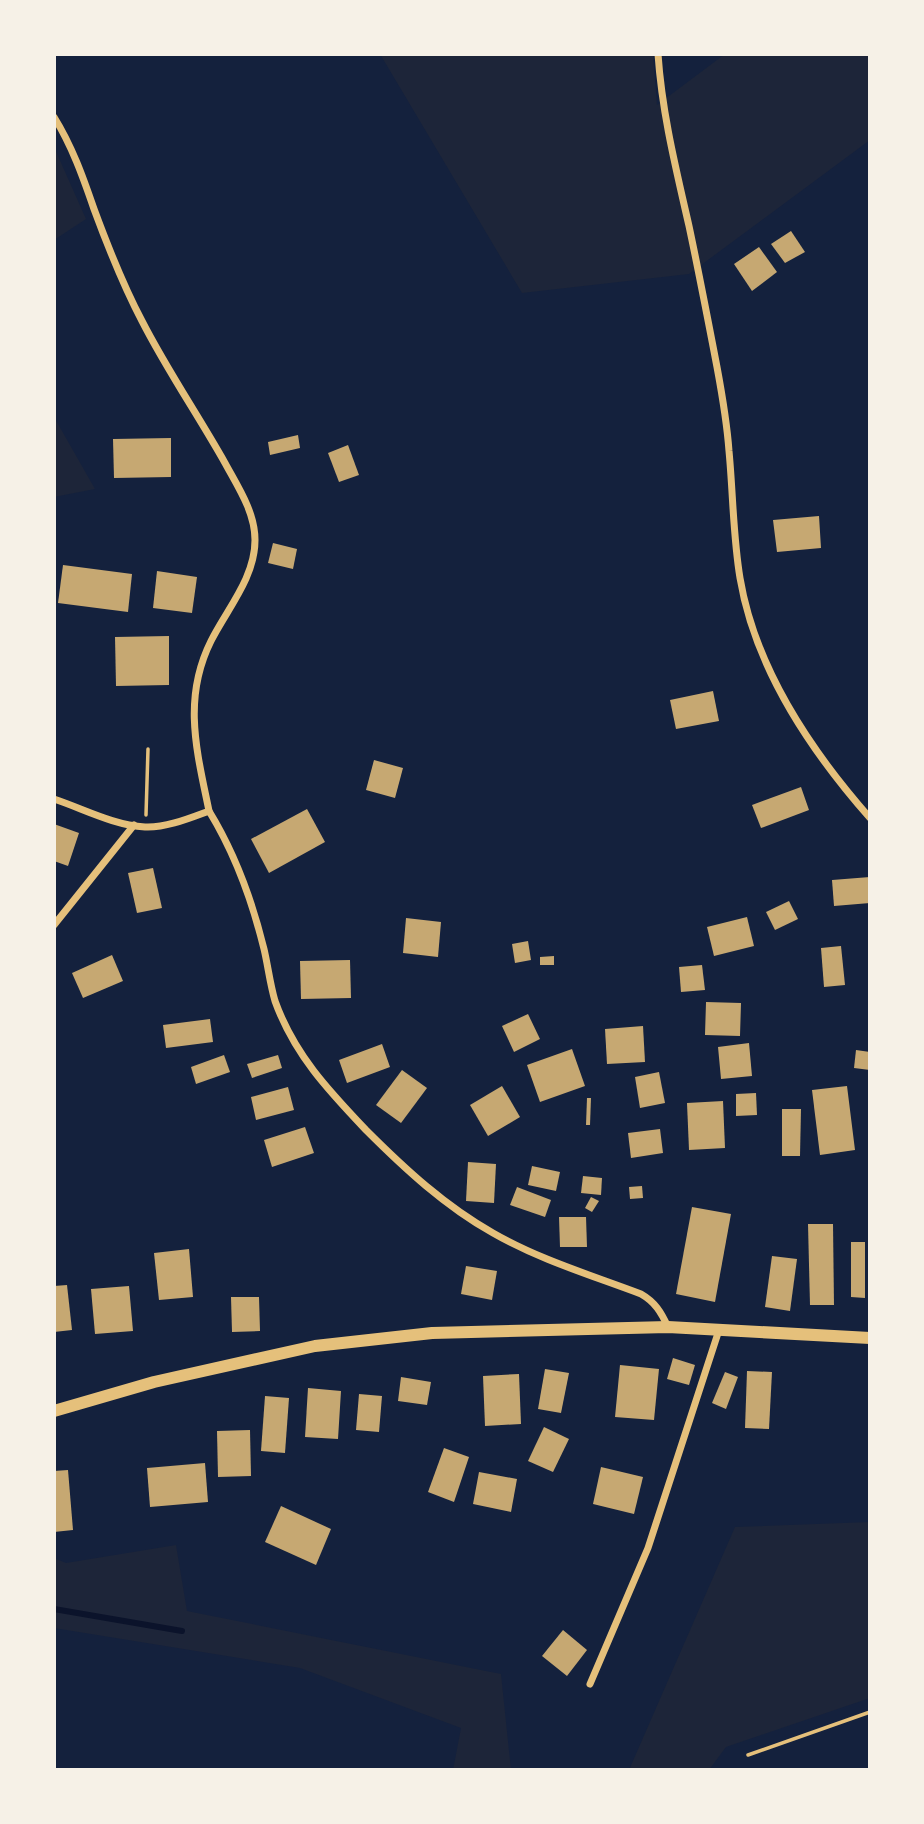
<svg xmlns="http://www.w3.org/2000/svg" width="924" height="1824" viewBox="0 0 924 1824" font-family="Roboto,sans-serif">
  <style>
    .green { fill: #1d2539 }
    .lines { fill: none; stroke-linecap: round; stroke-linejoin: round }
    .stream { stroke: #0b132b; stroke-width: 6 }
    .building { fill: #c6a872 }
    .path { stroke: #e5c07b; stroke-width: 3.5 }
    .minor { stroke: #e5c07b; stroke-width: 7 }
    .tertiary { stroke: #e5c07b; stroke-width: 12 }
  </style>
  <rect width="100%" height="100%" fill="#14213d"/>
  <g class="green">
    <polygon points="380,54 653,54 657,105 725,54 870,54 870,140 689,274 522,293"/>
    <polygon points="54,147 86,219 54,240"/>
    <polygon points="54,417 95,489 54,497"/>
    <polygon points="870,1522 870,1698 726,1747 709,1770 629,1770 735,1527"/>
    <polygon points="176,1545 187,1611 501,1674 511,1770 453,1770 461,1728 300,1668 54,1628 54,1558 66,1563"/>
  </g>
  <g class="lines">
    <polyline class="stream" points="54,1609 182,1631"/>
  </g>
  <g class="building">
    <polygon points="791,231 805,252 785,263 771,244"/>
    <polygon points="759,247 777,272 752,291 734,264"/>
    <polygon points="298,435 300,448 270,455 268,442"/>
    <polygon points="171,438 171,477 114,478 113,439"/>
    <polygon points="348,445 359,475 339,482 328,453"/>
    <polygon points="819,516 821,548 777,552 773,520"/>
    <polygon points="273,543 297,549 293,569 268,563"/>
    <polygon points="63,565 132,574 128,612 58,603"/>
    <polygon points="157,571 197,577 192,613 153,608"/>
    <polygon points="169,636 169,685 116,686 115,637"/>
    <polygon points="713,691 719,721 676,729 670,700"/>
    <polygon points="374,760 403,768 395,798 366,790"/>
    <polygon points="801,787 809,810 761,828 752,805"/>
    <polygon points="307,809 325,842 269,873 251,839"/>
    <polygon points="54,824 79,833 68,866 54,861"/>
    <polygon points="153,868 162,908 137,913 128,873"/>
    <polygon points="870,877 870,903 834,906 832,880"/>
    <polygon points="789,901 798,919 775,930 766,912"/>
    <polygon points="747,917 754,946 714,956 707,927"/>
    <polygon points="406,918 441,922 438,957 403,953"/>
    <polygon points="528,941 531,960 515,963 512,944"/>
    <polygon points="841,946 845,985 824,987 821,948"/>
    <polygon points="112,955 123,981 83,998 72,973"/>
    <polygon points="554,956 554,965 540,965 540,957"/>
    <polygon points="350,960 351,998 301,999 300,961"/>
    <polygon points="702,965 705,990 681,992 679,967"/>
    <polygon points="706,1002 741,1003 740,1036 705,1035"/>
    <polygon points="528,1014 540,1039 514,1052 502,1026"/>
    <polygon points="210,1019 213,1042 166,1048 163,1025"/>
    <polygon points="643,1026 645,1062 607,1064 605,1029"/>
    <polygon points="749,1043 752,1076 721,1079 718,1047"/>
    <polygon points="382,1044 390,1067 347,1083 339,1060"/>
    <polygon points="572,1049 585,1086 540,1102 527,1065"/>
    <polygon points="856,1050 870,1052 870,1070 854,1068"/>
    <polygon points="224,1055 230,1072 196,1084 191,1067"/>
    <polygon points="278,1055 282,1068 252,1078 247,1064"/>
    <polygon points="402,1070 427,1088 401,1123 376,1105"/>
    <polygon points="659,1072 665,1103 640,1108 635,1077"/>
    <polygon points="502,1086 520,1117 488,1136 470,1105"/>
    <polygon points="847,1086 855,1150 820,1155 812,1090"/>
    <polygon points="288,1087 294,1110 256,1120 251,1097"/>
    <polygon points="756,1093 757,1115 736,1116 736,1094"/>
    <polygon points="587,1098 591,1098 590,1125 586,1125"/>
    <polygon points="723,1101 725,1148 689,1150 687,1103"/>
    <polygon points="782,1109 801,1109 800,1156 782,1156"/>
    <polygon points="305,1127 314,1153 272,1167 264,1140"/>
    <polygon points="660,1129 663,1153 631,1158 628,1133"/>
    <polygon points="468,1162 496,1164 494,1203 466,1201"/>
    <polygon points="532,1166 560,1172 556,1191 528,1185"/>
    <polygon points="583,1176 602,1178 601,1195 581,1193"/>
    <polygon points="642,1186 643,1198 630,1199 629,1187"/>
    <polygon points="517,1187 551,1200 545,1217 510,1205"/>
    <polygon points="591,1197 599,1201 592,1212 585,1208"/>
    <polygon points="692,1207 731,1214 715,1302 676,1294"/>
    <polygon points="559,1217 586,1217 587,1247 560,1247"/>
    <polygon points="808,1224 833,1224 834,1305 810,1305"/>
    <polygon points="851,1242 865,1242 865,1298 851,1297"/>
    <polygon points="189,1249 193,1297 159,1300 154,1253"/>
    <polygon points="772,1256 797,1259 790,1311 765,1307"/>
    <polygon points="466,1266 497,1271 492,1300 461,1294"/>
    <polygon points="67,1285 72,1330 54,1332 54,1286"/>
    <polygon points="129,1286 133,1331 95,1334 91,1289"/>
    <polygon points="231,1297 259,1297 260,1331 232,1332"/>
    <polygon points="673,1358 695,1365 689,1385 667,1379"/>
    <polygon points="620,1365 659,1369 654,1420 615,1417"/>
    <polygon points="545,1369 569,1373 561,1413 538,1409"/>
    <polygon points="747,1371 772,1372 769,1429 745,1428"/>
    <polygon points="725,1372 738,1377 726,1409 712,1403"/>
    <polygon points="519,1374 521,1424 485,1426 483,1376"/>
    <polygon points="401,1377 431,1382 427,1405 398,1401"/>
    <polygon points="308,1388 341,1391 338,1439 305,1437"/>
    <polygon points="359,1394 382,1396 379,1432 356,1430"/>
    <polygon points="265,1396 289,1398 285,1453 261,1451"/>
    <polygon points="544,1427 569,1439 553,1472 528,1461"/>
    <polygon points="250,1430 251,1476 218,1477 217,1431"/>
    <polygon points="444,1448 469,1457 454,1502 428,1492"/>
    <polygon points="205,1463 208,1502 150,1507 147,1468"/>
    <polygon points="601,1467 643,1477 634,1514 593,1504"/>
    <polygon points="68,1470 73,1530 54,1532 54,1471"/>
    <polygon points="479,1472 517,1479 511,1512 473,1504"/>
    <polygon points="281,1506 331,1529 316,1565 265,1542"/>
    <polygon points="563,1630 587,1650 567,1676 542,1656"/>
  </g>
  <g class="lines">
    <g class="path">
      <polyline points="146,815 148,749"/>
      <polyline points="748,1755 870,1712"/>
    </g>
    <g class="minor">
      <path d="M 658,54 C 662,113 676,169 689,226 C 699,273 708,320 717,367 C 722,394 727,423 729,451 C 733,493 733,536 740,578 C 755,668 810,750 870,818"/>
      <path d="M 54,117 C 72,146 83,177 94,209 C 108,247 123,285 142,321 C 167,370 198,415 225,463 C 238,487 255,512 255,540 C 255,578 227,609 211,641 C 182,699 197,752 209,811"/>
      <path d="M 54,799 C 84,809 113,825 145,827 C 166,828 190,818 209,811 C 236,855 252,900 264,949 C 268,966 270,984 275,1001 C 294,1054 328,1090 366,1130 C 405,1169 445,1206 493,1233 C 540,1260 591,1275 641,1294 C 655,1302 661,1312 668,1327"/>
      <polyline points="54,925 134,825"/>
      <polyline points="590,1684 648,1548 719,1330"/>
    </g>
    <polyline class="tertiary" points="54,1411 154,1382 315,1346 432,1333 668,1327 870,1338"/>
  </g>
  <rect width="924" height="1824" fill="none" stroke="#f6f1e7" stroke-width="112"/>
</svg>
